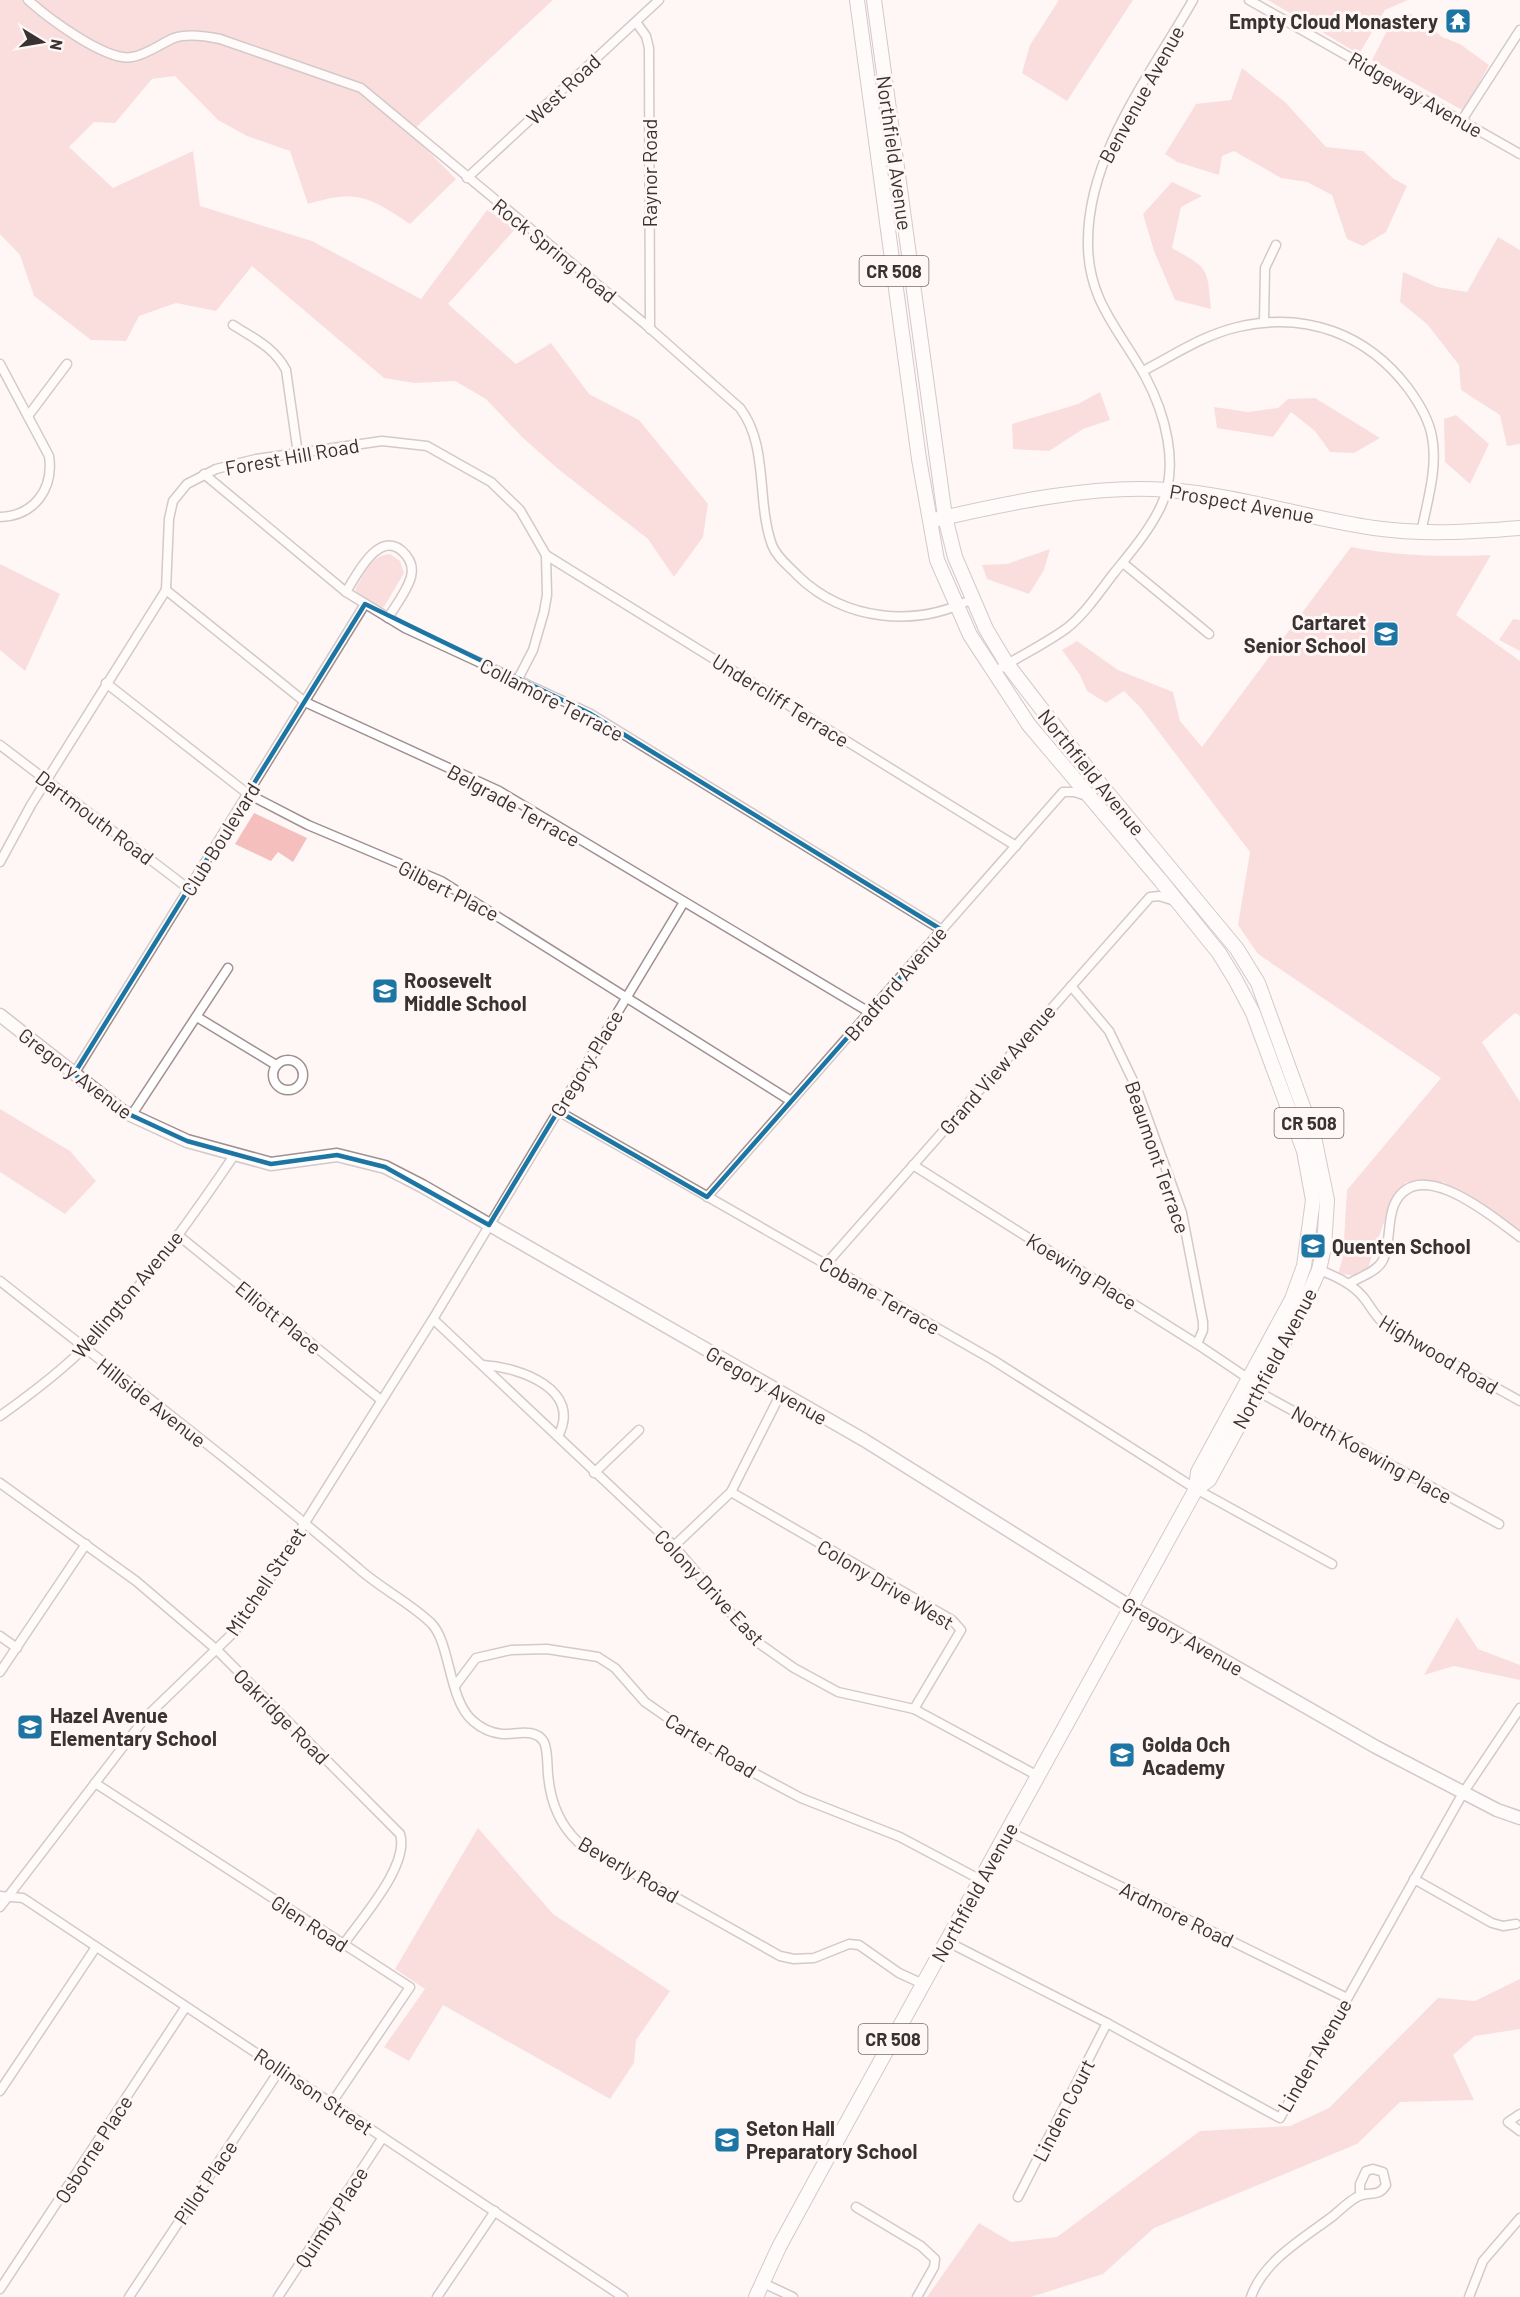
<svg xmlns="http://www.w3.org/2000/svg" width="1520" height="2297" viewBox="0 0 1520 2297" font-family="Barlow,sans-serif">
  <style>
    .green { fill: #f5bfbe }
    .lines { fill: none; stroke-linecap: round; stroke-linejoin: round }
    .street-casing { stroke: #a19090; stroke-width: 11 }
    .secondary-casing { stroke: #a19090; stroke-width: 15 }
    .primary-casing { stroke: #a19090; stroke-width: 16 }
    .street { stroke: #fff; stroke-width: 8 }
    .secondary { stroke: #fff; stroke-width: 12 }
    .primary { stroke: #fff; stroke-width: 14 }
    .marked { fill: none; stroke: #1d75a4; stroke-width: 4.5; stroke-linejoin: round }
    .labels { text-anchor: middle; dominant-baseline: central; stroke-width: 6; stroke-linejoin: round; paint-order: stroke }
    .shield { fill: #fef7f6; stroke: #746d6d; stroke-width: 1.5 }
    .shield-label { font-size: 18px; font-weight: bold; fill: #393232 }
    .poi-label { font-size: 20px; font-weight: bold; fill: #393232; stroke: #fef7f6; text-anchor: start }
    .street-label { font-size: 20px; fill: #393232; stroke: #fef7f6 }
  </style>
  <rect width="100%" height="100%" fill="#fef7f6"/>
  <g class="green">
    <path d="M 0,0 L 553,0 L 410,133 L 456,179 L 410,224 C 369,197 358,189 308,204 L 290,151 L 247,136 L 218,120 L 175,76 L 152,79 L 115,123 L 94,122 L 69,147 L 113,188 L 193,151 L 200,206 L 312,241 L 421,299 L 487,210 L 516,228 L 448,304 L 516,364 L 551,343 L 589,394 L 639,420 L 708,504 L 703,537 L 674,577 L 648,539 L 558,469 L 522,437 L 486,399 L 455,381 L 414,383 L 384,378 L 252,266 L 216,311 L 176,303 L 139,316 L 126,341 L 91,340 L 34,296 L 20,255 L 0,234 Z"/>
    <polygon points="1059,0 1133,0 1067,101 1022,73 1030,45"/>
    <polygon points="1268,0 1408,0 1385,10 1359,54"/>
    <polygon points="1408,13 1423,20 1442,37 1460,44 1489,65 1464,111 1372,60 1392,21"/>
    <polygon points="1242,68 1285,102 1326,147 1363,151 1394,179 1407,186 1386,232 1363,246 1347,239 1332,195 1307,182 1281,178 1234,151 1222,156 1219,175 1177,162 1165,154 1196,104 1231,100"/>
    <path d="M 1172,182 L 1202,196 L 1181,207 L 1172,248 C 1209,269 1207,266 1211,309 L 1175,300 L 1154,251 L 1143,214 Z"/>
    <polygon points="1498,237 1520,250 1520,444 1507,446 1500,415 1461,390 1459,365 1427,324 1400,302 1403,272 1437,287 1467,292"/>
    <polygon points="1100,392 1110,420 1083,429 1049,451 1013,449 1012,424 1078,404"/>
    <polygon points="1315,398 1380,438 1354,453 1330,452 1315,431 1291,412 1273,437 1217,428 1214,407 1248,412 1278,408 1288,399"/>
    <polygon points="1456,415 1489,444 1470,484 1445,462 1444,419"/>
    <path d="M 1351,547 C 1398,556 1444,557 1491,555 L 1456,615 L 1520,661 L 1520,1016 L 1515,1013 L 1482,1042 L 1520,1102 L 1520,1241 L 1444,1182 L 1406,1182 L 1394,1194 L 1365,1276 L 1338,1274 L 1343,1257 L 1347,1190 L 1441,1078 L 1258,954 L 1238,925 L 1250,852 L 1140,707 L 1124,691 L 1106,703 L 1087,691 L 1080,675 L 1062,650 L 1077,641 L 1118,670 L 1173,692 L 1180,721 L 1202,747 Z"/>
    <polygon points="1050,549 1044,570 1029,594 987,579 982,565 1007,564"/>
    <path d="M 390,554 L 400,561 L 404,573 L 384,607 L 381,608 L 356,592 L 355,589 C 365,574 371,555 390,554 Z"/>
    <polygon points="0,564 60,594 25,671 0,650"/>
    <polygon points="1513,619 1520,620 1520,651 1499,640"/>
    <polygon points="254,813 307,838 293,862 278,852 271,861 235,844"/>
    <polygon points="0,1109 70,1151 96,1181 65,1214 0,1172"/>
    <polygon points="1457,1617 1478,1649 1520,1665 1520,1680 1454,1666 1424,1675"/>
    <polygon points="478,1828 553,1914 670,1991 636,2040 634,2063 610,2099 443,2005 409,2061 384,2047 425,1989 395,1969"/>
    <polygon points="1520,1979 1520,2029 1475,2036 1453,2055 1474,2100 1400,2102 1357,2144 1154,2228 1103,2274 1031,2297 927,2297 979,2223 1011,2242 1057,2237 1200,2131 1290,2126 1329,2108 1438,1998 1475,2001"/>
  </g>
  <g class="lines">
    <defs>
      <g id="street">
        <path d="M 28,0 C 47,17 106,62 132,57 C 146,55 160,44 174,38 C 188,33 206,36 220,39 L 361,88 L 645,324 L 740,408 C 769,446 756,501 772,545 C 777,558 789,566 798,576 C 845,621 915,628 972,599"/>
        <polyline points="1249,0 1520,154"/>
        <polyline points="636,22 646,36 649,48 650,329"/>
        <polyline points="1462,120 1520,30"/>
        <polyline points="467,178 659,0"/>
        <polyline points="1264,322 1265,268 1276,245"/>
        <path d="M 233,325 C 253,338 274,347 286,370 L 298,454"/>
        <path d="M 0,364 L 49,456 C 54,489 34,516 0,517"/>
        <path d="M 1143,371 C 1174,355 1203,335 1238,327 C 1306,311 1367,334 1408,388 C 1419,403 1429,419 1432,437 C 1438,468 1427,502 1421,533"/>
        <polyline points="28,416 67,364"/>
        <polyline points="204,474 346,592 405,628 589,713 942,930"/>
        <polyline points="546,555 1016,846"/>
        <polyline points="1123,563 1209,634"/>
        <polyline points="166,590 305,702 499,791 869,1012"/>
        <path d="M 346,592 C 357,574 381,525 406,555 C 411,561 413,569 411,577 C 407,591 396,605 388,618"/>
        <path d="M 993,673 C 1017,657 1044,645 1067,628 C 1085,614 1100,591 1114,573 C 1131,552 1149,531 1161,506 C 1180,466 1165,413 1145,376 C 1119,329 1087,300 1088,241 C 1088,154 1151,74 1193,0"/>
        <polyline points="106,683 248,794 308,825 441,881 791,1101"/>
        <polyline points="0,745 189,889"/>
        <polyline points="0,862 31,805 166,590 169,519 173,501 187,484 216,469 256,459 382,441 427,446 491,482 520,510 546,555 547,595 544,612 533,650 518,679"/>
        <polyline points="1071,986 1109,1031 1137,1089 1182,1213 1203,1322 1203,1330 1197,1344"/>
        <polyline points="197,1017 276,1065"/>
        <circle cx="288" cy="1075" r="15"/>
        <polyline points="74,1074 365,604"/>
        <polyline points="558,1111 993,1360 1196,1489 1332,1564"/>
        <polyline points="131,1116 228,968"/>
        <polyline points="913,1165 1197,1344 1249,1379 1266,1396 1499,1524"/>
        <polyline points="707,1197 1063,792 1074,792 1087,796"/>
        <polyline points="178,1235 381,1400"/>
        <polyline points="826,1264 1150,897 1159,896 1175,901"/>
        <path d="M 1316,1269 C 1334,1275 1352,1283 1364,1298 C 1373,1310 1375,1316 1387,1327 L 1520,1401"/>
        <path d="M 0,1281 C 120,1376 242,1469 358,1568 C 380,1588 409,1602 431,1623 C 451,1643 448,1700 473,1721 C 481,1728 491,1733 502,1734 C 515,1735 535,1727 544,1742 C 548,1751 547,1764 548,1774 C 550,1800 559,1824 578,1842 L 780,1956 L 794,1959 L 814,1958 L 849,1944 L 859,1945 L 899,1973 L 923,1984"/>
        <path d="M 1350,1283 C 1360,1277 1378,1271 1383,1260 C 1391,1243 1387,1222 1394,1205 C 1417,1152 1494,1218 1520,1237"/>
        <polyline points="433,1319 674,1546 753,1639 794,1668 838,1692 914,1709 1038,1776"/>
        <path d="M 483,1365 C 520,1367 583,1390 558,1436"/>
        <path d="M 0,1416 C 31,1394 63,1370 89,1343 C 143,1286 191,1219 235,1154"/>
        <polyline points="594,1473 639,1430"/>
        <path d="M 0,1483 L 136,1581 L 217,1650 L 400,1834 C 410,1865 361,1919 343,1945"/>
        <polyline points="731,1492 952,1620 961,1630 914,1709"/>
        <polyline points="674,1546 731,1492 781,1393"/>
        <polyline points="0,1636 17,1648"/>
        <polyline points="0,1672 86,1544"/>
        <polyline points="455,1686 476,1658 511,1650 547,1649 598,1657 615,1668 645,1702 724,1757 801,1798 900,1837 981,1880"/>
        <polyline points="95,1783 410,1987 333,2101"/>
        <polyline points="1008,1831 1347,1998"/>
        <polyline points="1414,1879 1492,1923 1503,1926 1516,1924"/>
        <polyline points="0,1896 23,1898 623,2297"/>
        <polyline points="0,1907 145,1718 234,1632 252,1607 433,1319 684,902"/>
        <polyline points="948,1942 1107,2023 1280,2118 1463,1793 1520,1708"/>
        <polyline points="0,2091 96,1947"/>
        <polyline points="1520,2114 1508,2122 1520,2131"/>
        <polyline points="1018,2197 1107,2023"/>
        <polyline points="856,2207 921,2246 935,2259 934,2267 917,2297"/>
        <polyline points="763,2283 793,2297"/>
        <polyline points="0,2289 185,2008"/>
        <polyline points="129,2297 281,2068"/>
        <polyline points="278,2297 383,2137"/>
        <polyline points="437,2297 495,2211"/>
        <path d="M 1251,2297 C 1263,2261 1304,2238 1333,2216 C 1340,2210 1350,2200 1359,2196 C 1370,2191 1378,2198 1386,2185 L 1383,2172 L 1373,2169 L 1366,2171 L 1360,2184 L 1360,2195"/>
        <polyline points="1469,2297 1483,2261 1520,2218"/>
      </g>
      <polyline id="secondary" points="0,1015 122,1111 187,1141 271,1164 337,1155 385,1167 422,1186 864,1440 1131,1607 1376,1747 1497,1810 1520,1818"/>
      <g id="primary">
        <polyline points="874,0 945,517 955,557 986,629 1007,664 1087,768 1237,949 1258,983 1314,1137 1327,1200 1324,1247 1319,1270 1299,1315 1209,1480 1196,1489"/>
        <path d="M 938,519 C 1007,503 1097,484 1168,490 C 1238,495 1305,518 1374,528 C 1423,535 1471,532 1520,528"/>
        <polyline points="756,2297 779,2247 846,2124 1196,1489 1198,1472 1292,1299 1304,1266 1313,1200 1304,1151 1253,1013 1235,979 1219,953 1161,881 1029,725 970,635 937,560 919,459 857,0"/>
      </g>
    </defs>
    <use href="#street" class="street-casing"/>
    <use href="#secondary" class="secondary-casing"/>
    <use href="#primary" class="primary-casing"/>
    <use href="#street" class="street"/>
    <use href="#secondary" class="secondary"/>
    <use href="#primary" class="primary"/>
  </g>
  <path d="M0 0H1520V2297H0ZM 365,604 L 589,713 L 942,930 L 707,1197 L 558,1111 L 489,1225 L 385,1167 L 337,1155 L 271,1164 L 187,1141 L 122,1111 L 74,1074 Z" fill="#fef7f6" fill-opacity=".55" fill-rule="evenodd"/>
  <path class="marked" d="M 365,604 L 589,713 L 942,930 L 707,1197 L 558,1111 L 489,1225 L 385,1167 L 337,1155 L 271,1164 L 187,1141 L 122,1111 L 74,1074 Z"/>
  <defs>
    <symbol id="temple-square" viewBox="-11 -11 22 22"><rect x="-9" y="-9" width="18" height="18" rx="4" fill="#1d75a4" stroke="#fef7f6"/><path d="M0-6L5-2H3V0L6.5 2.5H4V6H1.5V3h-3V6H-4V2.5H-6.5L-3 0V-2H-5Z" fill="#fff"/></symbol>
    <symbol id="school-square" viewBox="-11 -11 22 22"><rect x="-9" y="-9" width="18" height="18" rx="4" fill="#1d75a4" stroke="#fef7f6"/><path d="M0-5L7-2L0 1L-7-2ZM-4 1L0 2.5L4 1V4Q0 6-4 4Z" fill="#fff"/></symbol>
  </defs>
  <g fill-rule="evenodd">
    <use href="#temple-square" x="1443" y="6" width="30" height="30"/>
    <use href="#school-square" x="1371" y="619" width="30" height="30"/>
    <use href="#school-square" x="370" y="976" width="30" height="30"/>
    <use href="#school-square" x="1298" y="1231" width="30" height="30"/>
    <use href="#school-square" x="15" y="1712" width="30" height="30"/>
    <use href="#school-square" x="1107" y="1740" width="30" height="30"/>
    <use href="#school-square" x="712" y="2125" width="30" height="30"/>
  </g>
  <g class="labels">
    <g class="shield">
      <rect x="859.5" y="256" width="69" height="30" rx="4.5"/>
      <rect x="1274.5" y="1108" width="69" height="30" rx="4.5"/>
      <rect x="858.5" y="2024" width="69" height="30" rx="4.5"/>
    </g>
    <g class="shield-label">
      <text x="894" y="271">CR 508</text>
      <text x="1309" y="1123">CR 508</text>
      <text x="893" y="2039">CR 508</text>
    </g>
    <g class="poi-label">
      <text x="1438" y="21" text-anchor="end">Empty Cloud Monastery</text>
      <text x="1366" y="622" text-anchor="end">Cartaret<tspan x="1366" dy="23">Senior School</tspan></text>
      <text x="404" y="980">Roosevelt<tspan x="404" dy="23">Middle School</tspan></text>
      <text x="1332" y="1246">Quenten School</text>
      <text x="50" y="1715">Hazel Avenue<tspan x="50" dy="23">Elementary School</tspan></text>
      <text x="1142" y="1744">Golda Och<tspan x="1142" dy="23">Academy</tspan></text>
      <text x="746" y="2128">Seton Hall<tspan x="746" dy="23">Preparatory School</tspan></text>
    </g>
    <g class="street-label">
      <text transform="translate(563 89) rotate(-43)">West Road</text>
      <text transform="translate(1141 94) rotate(-61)">Benvenue Avenue</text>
      <text transform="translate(1416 94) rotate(30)">Ridgeway Avenue</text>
      <text transform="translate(895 153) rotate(82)">Northfield Avenue</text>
      <text transform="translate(649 173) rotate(-90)">Raynor Road</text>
      <text transform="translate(555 250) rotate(39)">Rock Spring Road</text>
      <text transform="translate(292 456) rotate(-10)">Forest Hill Road</text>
      <text transform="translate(1242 503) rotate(10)">Prospect Avenue</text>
      <text transform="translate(552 699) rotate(27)">Collamore Terrace</text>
      <text transform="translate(781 700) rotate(32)">Undercliff Terrace</text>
      <text transform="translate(1092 772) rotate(51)">Northfield Avenue</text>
      <text transform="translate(514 805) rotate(29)">Belgrade Terrace</text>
      <text transform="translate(95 817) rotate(37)">Dartmouth Road</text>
      <text transform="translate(220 839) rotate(-58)">Club Boulevard</text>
      <text transform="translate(449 890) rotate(27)">Gilbert Place</text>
      <text transform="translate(895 983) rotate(-49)">Bradford Avenue</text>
      <text transform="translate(586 1063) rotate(-59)">Gregory Place</text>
      <text transform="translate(997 1069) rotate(-49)">Grand View Avenue</text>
      <text transform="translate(76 1073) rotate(37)">Gregory Avenue</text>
      <text transform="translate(1158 1157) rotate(71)">Beaumont Terrace</text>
      <text transform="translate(1082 1271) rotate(32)">Koewing Place</text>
      <text transform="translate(127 1294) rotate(-50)">Wellington Avenue</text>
      <text transform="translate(880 1295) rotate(30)">Cobane Terrace</text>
      <text transform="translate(279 1317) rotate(39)">Elliott Place</text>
      <text transform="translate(1439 1354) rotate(31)">Highwood Road</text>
      <text transform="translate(1274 1358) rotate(-62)">Northfield Avenue</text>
      <text transform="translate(767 1385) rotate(30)">Gregory Avenue</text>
      <text transform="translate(152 1402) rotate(38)">Hillside Avenue</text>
      <text transform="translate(1372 1454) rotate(29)">North Koewing Place</text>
      <text transform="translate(265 1581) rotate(-56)">Mitchell Street</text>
      <text transform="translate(886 1584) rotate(31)">Colony Drive West</text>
      <text transform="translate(710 1587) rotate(47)">Colony Drive East</text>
      <text transform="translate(1183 1636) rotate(30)">Gregory Avenue</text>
      <text transform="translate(282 1716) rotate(45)">Oakridge Road</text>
      <text transform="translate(711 1745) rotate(32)">Carter Road</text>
      <text transform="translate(629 1869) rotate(30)">Beverly Road</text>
      <text transform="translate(974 1892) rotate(-61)">Northfield Avenue</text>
      <text transform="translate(1177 1914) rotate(26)">Ardmore Road</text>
      <text transform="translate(310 1923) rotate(33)">Glen Road</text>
      <text transform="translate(1314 2055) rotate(-60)">Linden Avenue</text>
      <text transform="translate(314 2091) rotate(34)">Rollinson Street</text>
      <text transform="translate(1063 2110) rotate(-63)">Linden Court</text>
      <text transform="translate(93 2149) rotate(-57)">Osborne Place</text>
      <text transform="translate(205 2182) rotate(-56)">Pillot Place</text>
      <text transform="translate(331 2217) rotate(-57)">Quimby Place</text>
    </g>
  </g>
  <g transform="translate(42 42) rotate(101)" stroke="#fef7f6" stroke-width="4.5" paint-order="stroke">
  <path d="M0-4.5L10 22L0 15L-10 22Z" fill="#393232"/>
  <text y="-9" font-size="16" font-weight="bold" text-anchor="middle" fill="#393232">N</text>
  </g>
</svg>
